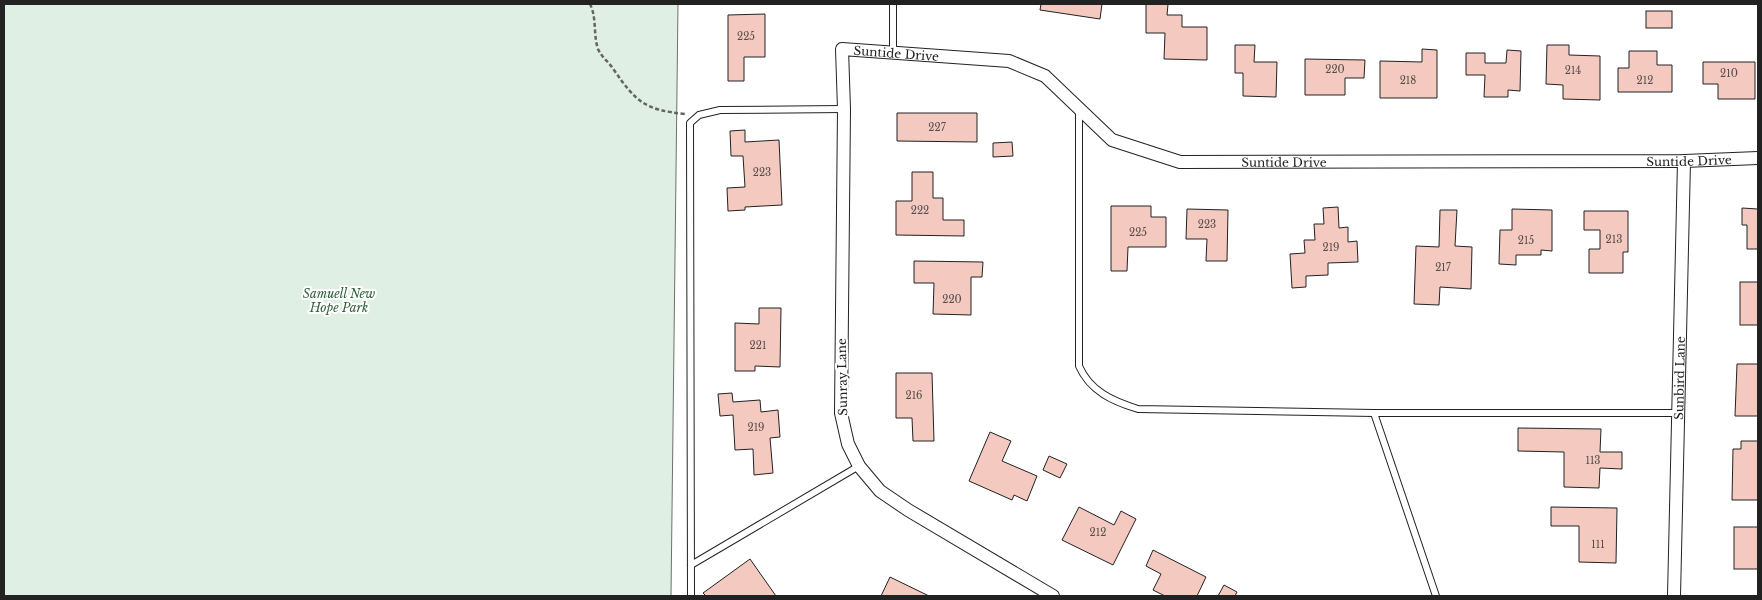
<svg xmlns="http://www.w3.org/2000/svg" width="1762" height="600" viewBox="0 0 1762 600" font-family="'Libre Baskerville',serif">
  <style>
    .green { fill: #e0efe3; stroke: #6f6f6f }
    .building { fill: #f3c9c0; stroke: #222 }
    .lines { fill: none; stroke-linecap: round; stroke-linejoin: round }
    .lane-casing { stroke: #222; stroke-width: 8 }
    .street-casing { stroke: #222; stroke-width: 14 }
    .path { stroke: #646464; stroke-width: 2.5; stroke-dasharray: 4 2.5; stroke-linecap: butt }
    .lane { stroke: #fff; stroke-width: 6 }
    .street { stroke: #fff; stroke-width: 12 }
    .labels { text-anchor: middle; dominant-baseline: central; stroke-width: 4; stroke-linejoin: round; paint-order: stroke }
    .number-label { font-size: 10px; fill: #564c4a }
    .street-label { font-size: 12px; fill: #222; stroke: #fff }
    .park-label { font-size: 12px; font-style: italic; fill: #2f5e38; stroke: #fff }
  </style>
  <rect width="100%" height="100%" fill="#fff"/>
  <polygon class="green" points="4,4 678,4 671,596 4,596"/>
  <g class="building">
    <polygon points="1041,4 1102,4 1100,19 1040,10"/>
    <polygon points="1146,4 1168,4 1167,15 1182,15 1182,27 1207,27 1207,60 1164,59 1165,33 1146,33"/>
    <rect x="1646" y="11" width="26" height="17"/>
    <polygon points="765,14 765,57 744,57 744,81 728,81 728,15"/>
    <polygon points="1235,45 1255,45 1254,62 1277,62 1276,97 1243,96 1243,73 1235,73"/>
    <polygon points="1547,45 1569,45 1569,55 1600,56 1600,100 1563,99 1563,85 1546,84"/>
    <polygon points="1422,49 1437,50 1437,98 1380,98 1380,61 1422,62"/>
    <polygon points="1507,50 1521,51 1520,91 1508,90 1508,97 1484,97 1485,75 1466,75 1466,53 1485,53 1485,63 1506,63"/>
    <polygon points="1629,51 1657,51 1657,65 1672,65 1672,92 1618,92 1618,68 1629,68"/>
    <polygon points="1305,59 1365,60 1364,78 1345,78 1345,95 1305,95"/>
    <polygon points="1703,62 1755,62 1755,99 1718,99 1718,84 1703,84"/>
    <polygon points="897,113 977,113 977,142 897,141"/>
    <polygon points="745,130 745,142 779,140 782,205 745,207 745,210 728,211 727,188 745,187 743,156 731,156 730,131"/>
    <polygon points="1012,142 1013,156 993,157 993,143"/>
    <polygon points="912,172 933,172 933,198 943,198 943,220 964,220 964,236 896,235 896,201 912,201"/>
    <polygon points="1111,206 1151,206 1151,217 1166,217 1166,247 1128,247 1127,271 1111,271"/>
    <polygon points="1338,207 1339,228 1348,227 1348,242 1357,241 1358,262 1328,263 1328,275 1306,276 1306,287 1292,288 1290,254 1305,253 1304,240 1315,240 1314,224 1324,224 1323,208"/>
    <polygon points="1742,208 1758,209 1758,249 1747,249 1747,225 1742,225"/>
    <polygon points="1187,209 1228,210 1227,261 1206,261 1207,239 1186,239"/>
    <polygon points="1512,209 1552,210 1552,251 1541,250 1541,255 1516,255 1516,265 1499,264 1500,230 1512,230"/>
    <polygon points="1440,210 1457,210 1455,246 1472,247 1471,289 1440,287 1439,305 1414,304 1416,246 1439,247"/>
    <polygon points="1584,211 1628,211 1628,252 1623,252 1623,273 1589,273 1589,249 1600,249 1600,230 1584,230"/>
    <polygon points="914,261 983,262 982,277 971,277 971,315 933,314 934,283 914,283"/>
    <rect x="1740" y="282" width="18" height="43"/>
    <polygon points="759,308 781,308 780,367 755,366 755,371 735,371 735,323 759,324"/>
    <polygon points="1737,364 1758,364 1758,416 1735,416"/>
    <polygon points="896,373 932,373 934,441 913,441 912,418 896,418"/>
    <polygon points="732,393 733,402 760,400 761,412 778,410 780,437 770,438 773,473 754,475 753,449 735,450 733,415 720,416 718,394"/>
    <polygon points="1518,428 1601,429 1600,452 1622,452 1622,469 1600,468 1599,488 1564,487 1564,452 1518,451"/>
    <polygon points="990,432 1011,441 1002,461 1037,476 1027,501 1014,495 1012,500 969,481"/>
    <polygon points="1741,441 1758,441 1758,500 1732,500 1733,449 1741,449"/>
    <polygon points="1049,456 1067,464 1060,478 1043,470"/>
    <polygon points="1079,507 1114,525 1121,511 1136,519 1113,565 1062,540"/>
    <polygon points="1551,507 1617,508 1616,563 1579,562 1579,526 1551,526"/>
    <rect x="1734" y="527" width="24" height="42"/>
    <polygon points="1153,550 1206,577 1197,596 1165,596 1153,590 1161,574 1146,566"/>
    <polygon points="750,559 776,596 706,596 703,593"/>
    <polygon points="890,577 929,596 881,596"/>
    <polygon points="1224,585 1237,592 1235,596 1218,596"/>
  </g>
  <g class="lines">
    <defs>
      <g id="lane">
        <polyline points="893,4 893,52"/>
        <path d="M 1079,111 L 1079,366 C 1090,391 1112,401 1138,409 L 1374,413 L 1677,413"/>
        <polyline points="1374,413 1436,596"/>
        <polyline points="691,565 859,466"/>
        <polyline points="691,596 690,123 699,115 720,110 844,109"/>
      </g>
      <g id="street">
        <path id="s1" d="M 1053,596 L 908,510 L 880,491 L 859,466 L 848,444 L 841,413 L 844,109 L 842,49 L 1009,61 L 1045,76 L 1112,140 L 1180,162 L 1684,161 L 1758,158"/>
        <path id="s2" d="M 1674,596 L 1684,161"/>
      </g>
    </defs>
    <use href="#lane" class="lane-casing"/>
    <use href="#street" class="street-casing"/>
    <path class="path" d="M 590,4 C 597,18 593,34 598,49 C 602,58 609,62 614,70 C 636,102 645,110 685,114"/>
    <use href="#lane" class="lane"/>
    <use href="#street" class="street"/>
  </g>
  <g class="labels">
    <g class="number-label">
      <text x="746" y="36">225</text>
      <text x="1335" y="69">220</text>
      <text x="1573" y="70">214</text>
      <text x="1729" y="73">210</text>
      <text x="1408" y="80">218</text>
      <text x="1645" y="80">212</text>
      <text x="937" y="127">227</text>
      <text x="762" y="172">223</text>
      <text x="920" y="210">222</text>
      <text x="1207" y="224">223</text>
      <text x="1138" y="232">225</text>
      <text x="1614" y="239">213</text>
      <text x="1526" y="240">215</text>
      <text x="1331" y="247">219</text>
      <text x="1443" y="267">217</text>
      <text x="952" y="299">220</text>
      <text x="758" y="345">221</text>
      <text x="914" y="395">216</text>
      <text x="756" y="427">219</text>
      <text x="1593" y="460">113</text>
      <text x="1098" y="532">212</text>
      <text x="1598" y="544">111</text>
    </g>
    <g class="street-label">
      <text stroke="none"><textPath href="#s1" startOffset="710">Suntide Drive</textPath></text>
      <text stroke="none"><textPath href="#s1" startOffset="1535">Suntide Drive</textPath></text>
      <text stroke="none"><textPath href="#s1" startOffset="1130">Suntide Drive</textPath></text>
      <text transform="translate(842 377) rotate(-91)">Sunray Lane</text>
      <text stroke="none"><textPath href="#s2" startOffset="218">Sunbird Lane</textPath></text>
    </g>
    <g class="park-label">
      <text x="339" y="293">Samuell New<tspan x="339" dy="14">Hope Park</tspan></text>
    </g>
  </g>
  <rect width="1762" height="600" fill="none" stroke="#222222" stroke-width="10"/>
</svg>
